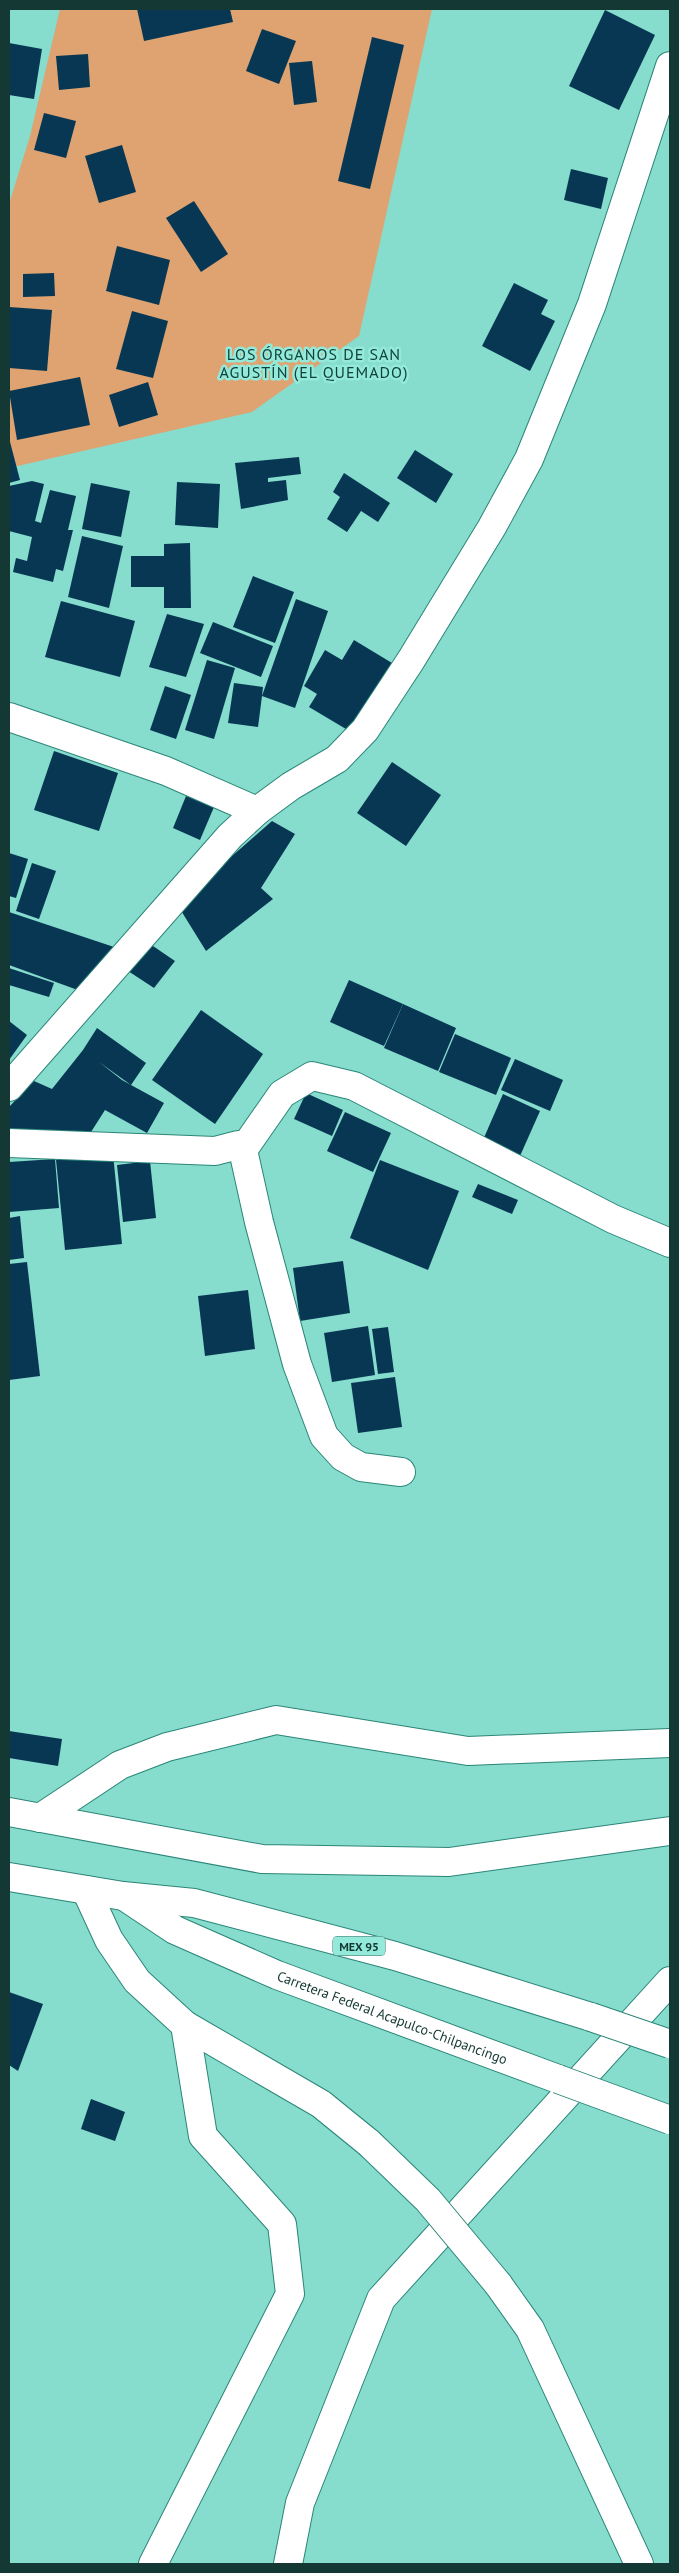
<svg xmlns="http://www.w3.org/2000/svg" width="679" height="2573" viewBox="0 0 679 2573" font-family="'PT Sans',sans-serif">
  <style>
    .green { fill: #dea371 }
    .building { fill: #083754; fill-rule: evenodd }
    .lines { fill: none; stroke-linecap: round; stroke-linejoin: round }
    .minor-casing { stroke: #2b8678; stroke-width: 30 }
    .primary-casing { stroke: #2b8678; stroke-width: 30 }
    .motorway-casing { stroke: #2b8678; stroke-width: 30 }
    .minor { stroke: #fff; stroke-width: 28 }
    .primary { stroke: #fff; stroke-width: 28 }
    .motorway { stroke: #fff; stroke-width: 28 }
    .primary-bridge-casing { stroke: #2b8678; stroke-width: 30; stroke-linecap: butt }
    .motorway-bridge-casing { stroke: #2b8678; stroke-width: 30; stroke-linecap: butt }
    .primary-bridge { stroke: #fff; stroke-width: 28 }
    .motorway-bridge { stroke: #fff; stroke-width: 28 }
    .labels { text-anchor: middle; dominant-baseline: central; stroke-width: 5; stroke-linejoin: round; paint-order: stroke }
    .shield { fill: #93eada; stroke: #3a6d65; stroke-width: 1 }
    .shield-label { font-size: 12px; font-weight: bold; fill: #143833 }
    .street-label { font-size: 14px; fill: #143833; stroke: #93eada }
    .quarter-label { font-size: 16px; letter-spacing: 1px; fill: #12413a; stroke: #93eada }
  </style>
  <rect width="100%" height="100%" fill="#86dccd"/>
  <polygon class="green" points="60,9 432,9 359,336 252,412 9,468 9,204 30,136"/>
  <g class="building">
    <polygon points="137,9 230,9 233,22 144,41"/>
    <polygon points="605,10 655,35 619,110 569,86"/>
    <polygon points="262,29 296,41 279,84 246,71"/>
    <polygon points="372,37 404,45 370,189 338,181"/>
    <polygon points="9,43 42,49 34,99 9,95"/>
    <polygon points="88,54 90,87 59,90 56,56"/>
    <polygon points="312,61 317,102 294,105 289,63"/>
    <polygon points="44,113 76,121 66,158 34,150"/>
    <polygon points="122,145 136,192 99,203 85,156"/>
    <polygon points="571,169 608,178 601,209 564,200"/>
    <polygon points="194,201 228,254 201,272 166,218"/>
    <polygon points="117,246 170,260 159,305 106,291"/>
    <polygon points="54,273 55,296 23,297 23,274"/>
    <polygon points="514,283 548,300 541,314 555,321 530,371 482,346"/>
    <polygon points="9,307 52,310 47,371 9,368"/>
    <polygon points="132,311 168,321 153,378 116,369"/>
    <polygon points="80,377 90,425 17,440 9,391"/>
    <polygon points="148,382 158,415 119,427 109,395"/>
    <polygon points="9,438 20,480 9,483"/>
    <polygon points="415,450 453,474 436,503 397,478"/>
    <polygon points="299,457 301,474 268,478 268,482 286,480 288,500 241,509 235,463"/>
    <polygon points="344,473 390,503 378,522 361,511 347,532 327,519 340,497 333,492"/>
    <polygon points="32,481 44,484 35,521 41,523 50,490 76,496 68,530 73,530 63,571 56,569 53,582 13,572 16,558 27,561 32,537 9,531 9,486"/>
    <polygon points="177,482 220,484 218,528 175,525"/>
    <polygon points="91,483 130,491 121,537 82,529"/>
    <polygon points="82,536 123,546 109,608 68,597"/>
    <polygon points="190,543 191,608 164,608 164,587 131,587 131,556 164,556 164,544"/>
    <polygon points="253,576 294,592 275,643 233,627"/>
    <polygon points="296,599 328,611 295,708 262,696 258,727 228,723 234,683 263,687 262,696"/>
    <polygon points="61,601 135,621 120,677 45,657"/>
    <polygon points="167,614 204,624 186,677 149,667"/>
    <polygon points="213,622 273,646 261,677 200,653"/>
    <polygon points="354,640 392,663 351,732 309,707 317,694 304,686 325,650 342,660"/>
    <polygon points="207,660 235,668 214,739 185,730"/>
    <polygon points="165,686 191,695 176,739 150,730"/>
    <polygon points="54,751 118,773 99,831 34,810"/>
    <polygon points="392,762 441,795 406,846 357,813"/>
    <polygon points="186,796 214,807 200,840 173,828"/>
    <polygon points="272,821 295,834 261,888 273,899 206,951 180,909 215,871"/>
    <polygon points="9,853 28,859 16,898 9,896"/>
    <polygon points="32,863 56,871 39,919 16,911"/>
    <polygon points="9,912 117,948 86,993 9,965"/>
    <polygon points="150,944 175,961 154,988 125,969"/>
    <polygon points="9,968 54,983 49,997 9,985"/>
    <polygon points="349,980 403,1004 384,1046 330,1022"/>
    <polygon points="403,1004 456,1028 438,1071 384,1048"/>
    <polygon points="201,1010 263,1054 215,1124 152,1080"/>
    <polygon points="9,1021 27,1035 9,1060"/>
    <path d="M 97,1028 L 146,1063 L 131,1085 L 164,1103 L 147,1133 L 105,1110 L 84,1143 L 9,1132 L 9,1107 L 34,1081 L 52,1089 L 83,1050 ZM 99,1062 L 131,1085 L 122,1080 Z"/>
    <polygon points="455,1034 511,1058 496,1095 439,1072"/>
    <polygon points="515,1059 563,1080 550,1111 501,1090"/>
    <polygon points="306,1093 343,1110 332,1136 294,1119"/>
    <polygon points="503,1094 540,1111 520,1156 483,1140"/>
    <polygon points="345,1112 391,1133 373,1172 327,1151"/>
    <polygon points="113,1154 122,1244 65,1250 56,1160"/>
    <polygon points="55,1159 59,1208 9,1212 9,1162"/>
    <polygon points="380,1160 459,1191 428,1270 350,1238"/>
    <polygon points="150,1161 156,1218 123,1222 117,1165"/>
    <polygon points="478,1184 518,1200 512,1214 472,1197"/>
    <polygon points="20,1216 24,1258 9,1260 9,1218"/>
    <polygon points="343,1261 350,1313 300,1321 293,1268"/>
    <polygon points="27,1262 40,1376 9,1380 9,1264"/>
    <polygon points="248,1290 255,1349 205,1356 198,1296"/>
    <polygon points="368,1326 375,1375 332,1382 324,1333"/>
    <polygon points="388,1327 394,1372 378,1374 372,1329"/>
    <polygon points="395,1377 402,1427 358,1433 351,1383"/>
    <polygon points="9,1731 62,1739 58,1766 9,1758"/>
    <polygon points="9,1992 43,2004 18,2071 9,2065"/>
    <polygon points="91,2099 125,2112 115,2141 81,2129"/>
  </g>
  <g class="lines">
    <defs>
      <g id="minor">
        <polyline points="9,717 166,771 257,811"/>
        <polyline points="9,1087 230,836 257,811 291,786 337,759 365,730 411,660 492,527 529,459 592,304 670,66"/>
        <polyline points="9,1143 215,1151 238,1145 243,1150 259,1222 297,1364 324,1436 343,1457 361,1467 401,1472"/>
        <polyline points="243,1150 282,1094 312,1076 354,1086 613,1219 670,1243"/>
        <polyline points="40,1818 120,1765 167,1747 276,1720 468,1751 670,1743"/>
        <polyline points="153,2564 290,2294 282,2224 203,2136 185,2025"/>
        <polyline points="288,2564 300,2503 381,2299 670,1981"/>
      </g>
      <g id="primary">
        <polyline points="9,1877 123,1896 194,1903 395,1956 591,2017"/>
        <path id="s1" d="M 127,1898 L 175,1930 L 277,1975 L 558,2079"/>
      </g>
      <g id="motorway">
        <polyline points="9,1812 262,1859 449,1862 670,1831"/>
        <polyline points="86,1890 109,1940 137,1981 185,2025 321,2104 369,2143"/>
        <polyline points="498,2284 530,2329 639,2564"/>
      </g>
    </defs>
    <use href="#minor" class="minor-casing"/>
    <use href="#primary" class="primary-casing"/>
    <use href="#motorway" class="motorway-casing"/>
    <use href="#minor" class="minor"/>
    <use href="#primary" class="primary"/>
    <use href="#motorway" class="motorway"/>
    <defs>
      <g id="primary-bridge">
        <polyline points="591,2017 670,2044"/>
        <polyline points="558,2079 670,2120"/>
      </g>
      <polyline id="motorway-bridge" points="369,2143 428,2200 498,2284"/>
    </defs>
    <use href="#primary-bridge" class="primary-bridge-casing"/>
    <use href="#motorway-bridge" class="motorway-bridge-casing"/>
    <use href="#primary-bridge" class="primary-bridge"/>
    <use href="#motorway-bridge" class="motorway-bridge"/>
  </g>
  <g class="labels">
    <rect class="shield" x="333" y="1936.5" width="52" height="19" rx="4"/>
    <g class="shield-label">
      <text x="359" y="1946">MEX 95</text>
    </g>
    <g class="street-label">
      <text stroke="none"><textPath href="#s1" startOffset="292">Carretera Federal Acapulco-Chilpancingo</textPath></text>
    </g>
    <g class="quarter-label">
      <text x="314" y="354">LOS ÓRGANOS DE SAN<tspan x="314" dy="18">AGUSTÍN (EL QUEMADO)</tspan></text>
    </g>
  </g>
  <rect width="679" height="2573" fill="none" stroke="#143833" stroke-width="20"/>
</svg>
